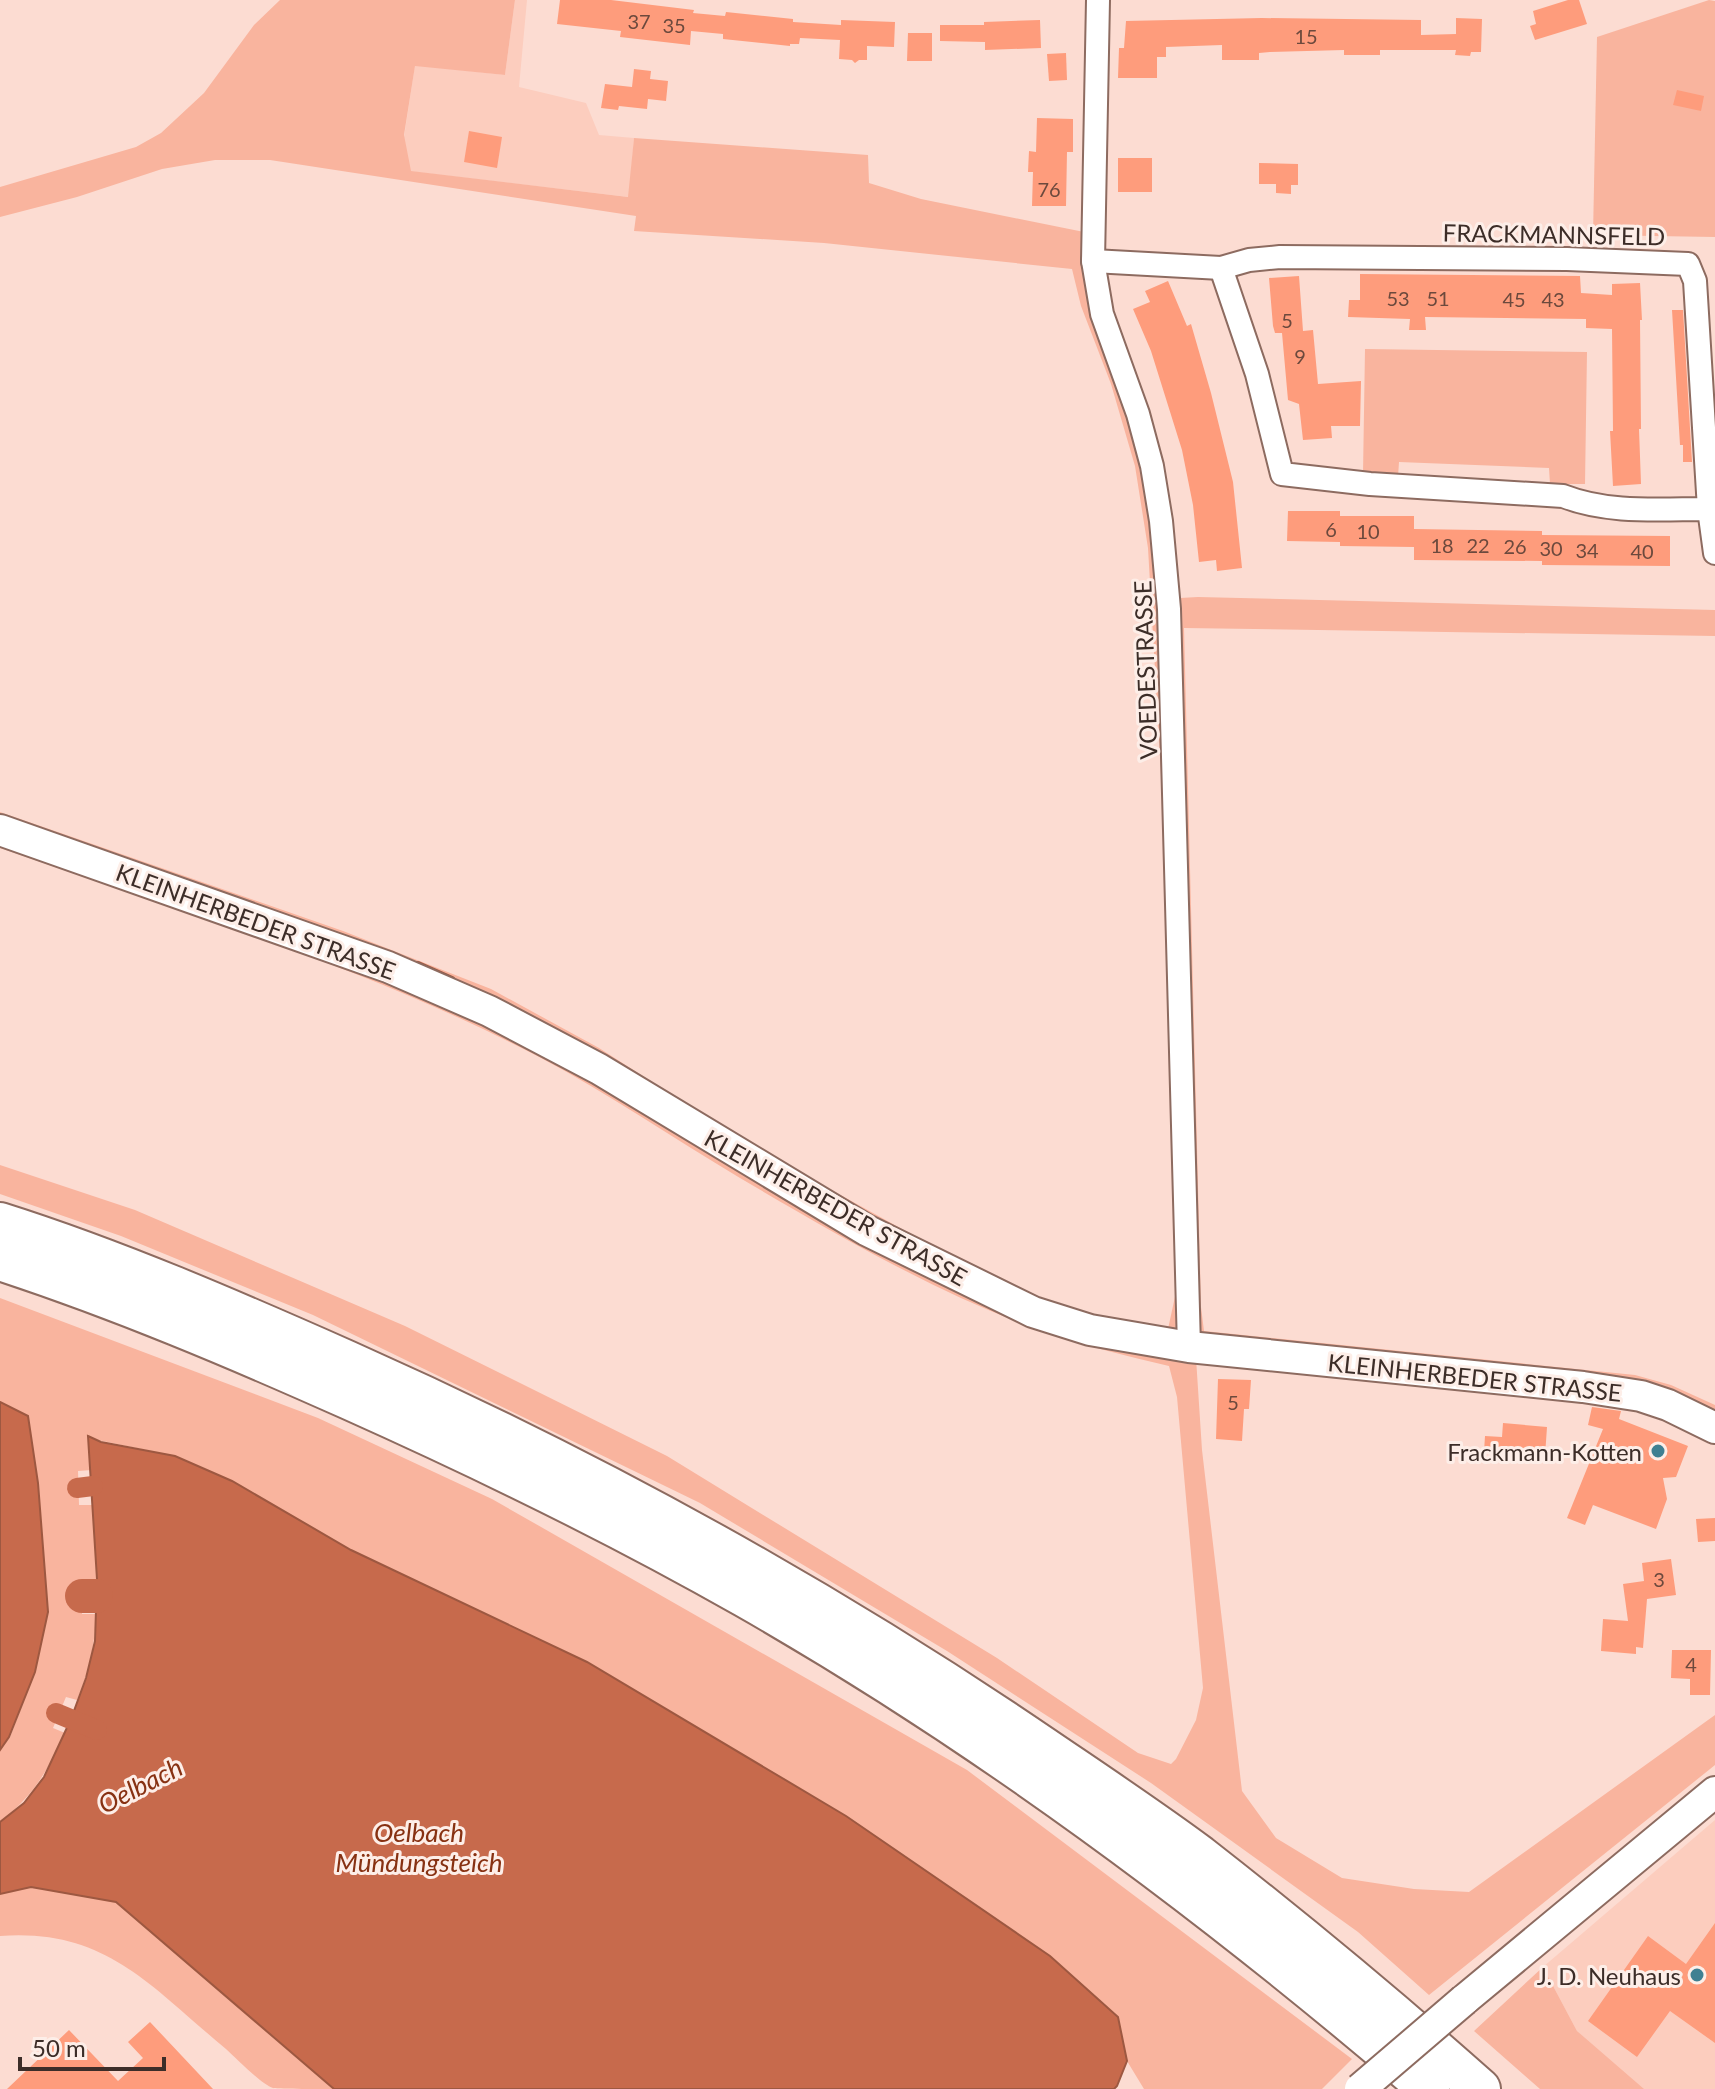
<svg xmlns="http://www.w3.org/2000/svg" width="1715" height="2089" viewBox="0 0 1715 2089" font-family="Lato,sans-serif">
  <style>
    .built { fill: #fccdbe }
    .green { fill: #f9b49e }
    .water { fill: #c76a4c; stroke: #9d5841; stroke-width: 2 }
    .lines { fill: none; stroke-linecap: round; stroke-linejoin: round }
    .stream { stroke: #9d5841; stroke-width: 6 }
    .canal { stroke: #c76a4c; stroke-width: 20 }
    .river { stroke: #c76a4c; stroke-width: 34 }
    .building { fill: #fe9c7c }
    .street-casing { stroke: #8d6b60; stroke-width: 26 }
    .secondary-casing { stroke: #8d6b60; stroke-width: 34 }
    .highway-casing { stroke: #8d6b60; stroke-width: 44 }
    .street { stroke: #fff; stroke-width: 22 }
    .secondary { stroke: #fff; stroke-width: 30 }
    .highway { stroke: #fff; stroke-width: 40 }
    .secondary-bridge-casing { stroke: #8d6b60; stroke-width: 34; stroke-linecap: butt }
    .secondary-bridge { stroke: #fff; stroke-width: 30 }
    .poi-dot { fill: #3f8092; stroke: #fdeee8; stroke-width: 3 }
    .labels { text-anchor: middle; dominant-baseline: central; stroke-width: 6; stroke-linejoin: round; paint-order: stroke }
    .number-label { font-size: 20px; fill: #6c493d }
    .street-label { font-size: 24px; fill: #3c2d28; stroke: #fdeee8 }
    .poi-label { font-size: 24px; fill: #3c2d28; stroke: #fdeee8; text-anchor: end }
    .water-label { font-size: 26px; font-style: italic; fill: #873112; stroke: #fdeee8 }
  </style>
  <rect width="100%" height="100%" fill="#fcdcd2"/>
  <g class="built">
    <polygon points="515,0 527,0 519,87 586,103 599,135 634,138 629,197 399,170 415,65 505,75"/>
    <polygon points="1715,1820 1715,2089 1632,2089 1577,2031 1543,1967"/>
  </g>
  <g class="green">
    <path d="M 280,0 L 515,0 L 505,75 L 415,66 L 404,135 L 411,171 L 628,197 L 634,138 L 868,155 L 869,183 L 921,199 L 1084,232 L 1152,511 L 1162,599 L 1198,597 L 1715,610 L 1715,636 L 1184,628 L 1201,1307 L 1204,1331 L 1635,1375 L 1671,1385 L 1715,1405 L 1715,1438 L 1616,1399 L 1196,1358 L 1202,1450 L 1242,1791 L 1276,1838 L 1342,1878 L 1414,1889 L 1469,1892 L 1715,1715 L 1715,1765 L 1429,1995 L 1358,1932 L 1151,1783 L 947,1651 L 700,1503 L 313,1315 L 121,1236 L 0,1194 L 0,1165 L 135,1210 L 405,1326 L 667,1456 L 997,1658 L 1138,1753 L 1171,1764 L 1176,1759 L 1196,1720 L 1203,1688 L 1177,1397 L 1169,1366 C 1127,1356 1085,1346 1044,1332 C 938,1294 837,1235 740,1178 C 673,1138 609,1094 541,1058 C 370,968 182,912 0,848 L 0,812 L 343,931 L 491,989 L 599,1048 L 754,1147 L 929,1244 L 1006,1283 L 1046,1300 L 1087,1313 L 1168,1329 L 1176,1292 L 1176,1231 L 1170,931 L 1148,548 L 1135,466 L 1111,384 L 1081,306 L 1072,269 L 824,243 L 634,231 L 636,216 L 270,160 L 215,160 L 162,169 L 77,197 L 0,217 L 0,187 L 136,147 L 161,133 L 204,93 L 254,25 Z"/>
    <polygon points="1709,0 1715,1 1715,237 1593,235 1597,37"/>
    <polygon points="1365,349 1587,352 1585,484 1550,484 1549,468 1399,462 1398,477 1363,474"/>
    <path d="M 0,1298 L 318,1418 L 492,1499 L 967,1770 L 1352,2059 L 1322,2089 L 1144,2089 L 1127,2061 L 1118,2017 L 1050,1956 L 846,1816 L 587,1662 L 351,1550 L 232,1481 L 175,1456 L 88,1438 L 92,1470 L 78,1471 L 79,1505 L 93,1505 L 97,1579 L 83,1579 L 82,1614 L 96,1614 C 95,1645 89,1672 77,1700 L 66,1697 L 53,1728 L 65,1733 C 47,1772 34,1795 0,1822 L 0,1750 L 10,1737 L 35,1672 L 48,1612 L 38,1483 L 28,1416 L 0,1402 Z"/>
    <path d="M 31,1887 L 116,1902 L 334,2089 C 322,2089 281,2089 273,2088 C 261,2084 236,2058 226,2049 C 151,1987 106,1928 0,1936 L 0,1894 Z"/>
    <polygon points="1543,1967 1577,2031 1644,2089 1540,2089 1474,2031"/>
  </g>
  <g class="water">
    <polygon points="0,1402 28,1416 38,1483 48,1612 35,1672 9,1737 0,1750"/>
    <polygon points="88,1436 101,1442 175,1456 232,1481 351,1550 587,1662 846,1816 1050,1956 1118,2017 1127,2061 1117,2086 1114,2089 334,2089 116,1902 31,1887 0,1894 0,1822 24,1803 44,1777 71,1719 86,1678 95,1641 97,1579"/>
  </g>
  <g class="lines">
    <polyline class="stream" points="418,964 452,979"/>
    <g class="canal">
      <polyline points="77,1488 93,1486"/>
      <polyline points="56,1713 97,1730"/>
    </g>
    <polyline class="river" points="82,1596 96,1596"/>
  </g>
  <g class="building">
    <polygon points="560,0 611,0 694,10 693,13 725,16 726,12 793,19 793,22 841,25 841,20 895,22 894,47 867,46 867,60 859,60 855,63 852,60 839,59 840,40 800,38 799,44 790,44 790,46 723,39 723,34 691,31 690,45 620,37 621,31 557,24"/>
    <polygon points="1568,0 1579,0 1587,24 1535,40 1530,26 1536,24 1533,11"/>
    <polygon points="1262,18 1421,20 1421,35 1456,34 1456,18 1482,19 1481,52 1471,52 1470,56 1455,55 1456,50 1380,50 1380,55 1344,55 1344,50 1270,52 1259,53 1259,60 1222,60 1222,45 1166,47 1166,57 1157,57 1157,78 1118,78 1119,48 1124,48 1126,21"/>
    <polygon points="1040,20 1041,48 985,50 985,42 940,41 940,25 984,25 984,22"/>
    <polygon points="908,33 932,33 932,61 907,61"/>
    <polygon points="1066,53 1067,80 1049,81 1047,54"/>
    <polygon points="634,69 651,71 650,79 668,81 666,101 648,99 647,109 619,106 618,110 601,108 605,84 632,87"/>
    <polygon points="1677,90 1704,96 1701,111 1673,105"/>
    <polygon points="1037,118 1073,119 1073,152 1067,152 1066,206 1032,206 1033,172 1028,172 1029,151 1036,152"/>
    <polygon points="469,131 502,137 497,168 464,162"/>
    <rect x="1118" y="158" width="34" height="34"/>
    <polygon points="1259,163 1298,164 1298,185 1291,185 1291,194 1276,193 1276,184 1259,184"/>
    <polygon points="1360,274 1580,276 1581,293 1612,295 1612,284 1640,283 1642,320 1640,320 1641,429 1639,429 1641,484 1613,486 1610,431 1613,431 1612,329 1586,328 1586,319 1425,317 1426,330 1409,330 1410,319 1348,317 1349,300 1360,300"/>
    <polygon points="1299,276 1303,331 1313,330 1318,384 1361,381 1360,426 1331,426 1332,438 1303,440 1299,404 1288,400 1282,333 1275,333 1273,326 1269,278"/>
    <polygon points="1168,281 1187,326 1191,324 1211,393 1233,482 1242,568 1217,571 1216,560 1199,562 1193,505 1182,450 1151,351 1133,309 1150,302 1145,291"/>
    <polygon points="1672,310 1683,310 1692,462 1683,462 1683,445 1680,445"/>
    <polygon points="1288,511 1340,511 1340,516 1414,516 1414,529 1542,531 1542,535 1670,536 1670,566 1542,565 1542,561 1414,560 1414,547 1340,546 1340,542 1287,541"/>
    <polygon points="1218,1379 1251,1380 1249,1409 1244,1409 1242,1441 1216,1439"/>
    <polygon points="1592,1407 1621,1411 1619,1419 1688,1446 1676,1477 1663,1478 1667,1499 1656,1529 1593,1505 1585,1525 1567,1518 1603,1429 1588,1425"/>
    <polygon points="1503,1423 1547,1427 1545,1456 1484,1452 1485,1436 1502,1437"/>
    <polygon points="1715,1518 1715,1541 1698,1542 1696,1519"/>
    <polygon points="1671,1559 1676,1595 1647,1599 1643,1648 1636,1647 1636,1654 1601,1651 1603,1619 1628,1621 1623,1584 1644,1581 1642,1563"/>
    <polygon points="1672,1650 1711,1650 1710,1695 1690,1695 1690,1679 1671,1678"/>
    <polygon points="1715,1923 1715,2043 1670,2011 1637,2057 1588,2021 1648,1936 1686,1964"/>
    <polygon points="150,2022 213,2089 7,2089 69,2030 118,2081 143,2058 128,2042"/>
  </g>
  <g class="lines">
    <defs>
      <g id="street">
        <polyline points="1098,0 1093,261 1102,314 1138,414 1152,466 1161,521 1169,609 1189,1347"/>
        <polyline points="1093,261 1221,268"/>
        <path d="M 1709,509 C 1660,509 1609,514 1563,496 L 1370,484 L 1282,474 L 1257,374 L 1221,268 L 1249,260 L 1280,257 L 1567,259 L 1688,264 L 1695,281 L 1709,509 L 1715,553"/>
      </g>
      <g id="secondary">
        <polyline points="0,830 388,967 489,1011 599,1069 866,1230 1033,1312 1090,1330 1189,1347 1583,1387 1641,1396 1668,1405 1715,1428"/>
        <polyline points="1464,2000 1715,1792"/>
      </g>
      <g id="highway">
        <path d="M 0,1223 C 117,1260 234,1311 347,1361 C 590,1469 823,1597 1043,1747 C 1096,1783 1149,1818 1200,1856 C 1296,1931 1389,2008 1480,2089"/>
        <path d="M 0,1260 C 119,1299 235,1348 349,1399 C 483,1459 617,1524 745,1597 C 989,1736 1216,1906 1429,2089"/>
      </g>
    </defs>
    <use href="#street" class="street-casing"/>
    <use href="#secondary" class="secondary-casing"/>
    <use href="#highway" class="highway-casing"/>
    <use href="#street" class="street"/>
    <use href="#secondary" class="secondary"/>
    <use href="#highway" class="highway"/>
    <defs>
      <polyline id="secondary-bridge" points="1360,2089 1464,2000"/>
    </defs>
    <use href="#secondary-bridge" class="secondary-bridge-casing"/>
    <use href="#secondary-bridge" class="secondary-bridge"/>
  </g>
  <g class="poi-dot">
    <circle cx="1658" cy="1451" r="8"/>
    <circle cx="1697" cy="1975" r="8"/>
  </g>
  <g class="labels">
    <g class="number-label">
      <text x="639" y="21">37</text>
      <text x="674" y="25">35</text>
      <text x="1306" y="36">15</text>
      <text x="1049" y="189">76</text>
      <text x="1398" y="298">53</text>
      <text x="1438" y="298">51</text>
      <text x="1514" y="299">45</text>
      <text x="1553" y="299">43</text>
      <text x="1287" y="320">5</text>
      <text x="1300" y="356">9</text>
      <text x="1331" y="529">6</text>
      <text x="1368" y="531">10</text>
      <text x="1442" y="545">18</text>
      <text x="1478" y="545">22</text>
      <text x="1515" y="546">26</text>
      <text x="1551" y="548">30</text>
      <text x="1587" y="550">34</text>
      <text x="1642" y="551">40</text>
      <text x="1233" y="1402">5</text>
      <text x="1659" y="1579">3</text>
      <text x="1691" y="1664">4</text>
    </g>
    <g class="street-label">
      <text transform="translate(1554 234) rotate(1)">FRACKMANNSFELD</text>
      <text transform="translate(1145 670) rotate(-92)">VOEDESTRASSE</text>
      <text transform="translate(256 921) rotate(20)">KLEINHERBEDER STRASSE</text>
      <text transform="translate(836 1207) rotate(29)">KLEINHERBEDER STRASSE</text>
      <text transform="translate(1475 1377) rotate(6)">KLEINHERBEDER STRASSE</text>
    </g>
    <g class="poi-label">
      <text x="1642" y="1451">Frackmann-Kotten</text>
      <text x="1681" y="1975">J. D. Neuhaus</text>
    </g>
    <g class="water-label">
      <text transform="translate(140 1785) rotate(-27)">Oelbach</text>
      <text x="419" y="1832">Oelbach<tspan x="419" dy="30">Mündungsteich</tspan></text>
    </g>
  </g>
  <path d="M20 2057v12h144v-12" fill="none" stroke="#3c2d28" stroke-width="4"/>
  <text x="32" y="2057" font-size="24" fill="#3c2d28" stroke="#fdeee8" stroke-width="6" paint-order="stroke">50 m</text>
</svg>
